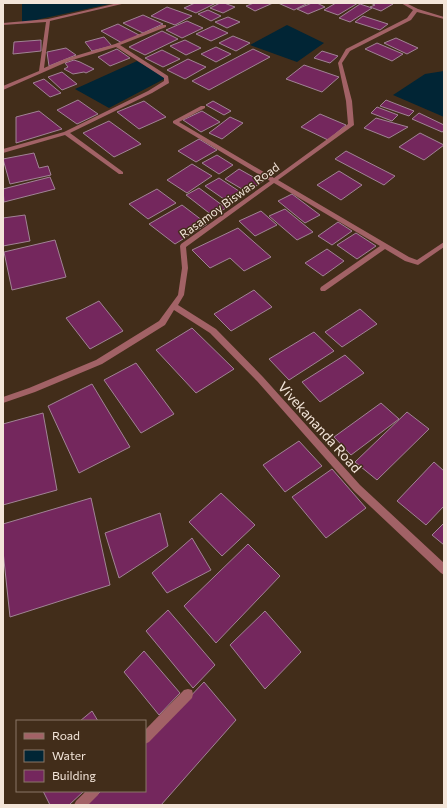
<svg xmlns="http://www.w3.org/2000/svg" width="447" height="808" viewBox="0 0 447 808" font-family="Commissioner,sans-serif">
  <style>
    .water { fill: #012535 }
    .building { fill: #74275d; stroke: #a18395 }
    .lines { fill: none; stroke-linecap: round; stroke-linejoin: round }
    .street { fill: #a26266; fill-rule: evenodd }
    .labels { text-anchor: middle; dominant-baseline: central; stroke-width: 3; stroke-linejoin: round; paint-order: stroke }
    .far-street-label { font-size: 12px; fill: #f3e5d9; stroke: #422d1a }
    .street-label { font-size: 14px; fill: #f3e5d9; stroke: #422d1a }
  </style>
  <rect width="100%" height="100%" fill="#422d1a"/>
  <g class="water">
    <polygon points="22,3 114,3 22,23"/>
    <polygon points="287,25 324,43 297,62 250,45"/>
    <polygon points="137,61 166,78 109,108 75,89"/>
    <polygon points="444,71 444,117 393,95 425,74"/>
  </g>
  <g class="building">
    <polygon points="195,3 216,3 196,13 184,8"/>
    <polygon points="220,3 224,3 235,7 223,13 210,8"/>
    <polygon points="254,3 273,3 255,11 246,6"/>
    <polygon points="278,3 308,3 294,10"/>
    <polygon points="312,3 317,3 325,7 308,14 297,9"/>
    <polygon points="336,3 358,3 338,15 324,10"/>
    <polygon points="370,3 390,3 393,4 381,11 370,7 375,5"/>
    <polygon points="360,4 372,8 350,22 339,18"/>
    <polygon points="167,7 192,16 175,25 151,16"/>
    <polygon points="208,10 221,16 211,21 198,14"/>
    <polygon points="143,15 163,24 143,33 123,23"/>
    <polygon points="363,16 388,24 380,30 355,22"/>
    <polygon points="228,17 240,22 227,28 215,22"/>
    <polygon points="187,21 203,28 182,38 166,30"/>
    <polygon points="118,24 139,35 122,43 101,31"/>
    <polygon points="213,26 228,33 211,41 196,34"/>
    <polygon points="162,31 178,39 145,55 129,47"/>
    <polygon points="233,36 250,43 236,51 219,43"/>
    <polygon points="104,37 112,46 92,51 85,42"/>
    <polygon points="396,38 418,48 407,54 384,43"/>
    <polygon points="41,40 41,51 13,54 14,42"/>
    <polygon points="185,40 201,48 186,55 170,46"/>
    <polygon points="377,43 403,54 392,61 365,49"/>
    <polygon points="216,47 231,54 216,62 201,54"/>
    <polygon points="66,48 76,55 49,66 47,52"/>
    <polygon points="117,49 130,58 110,66 98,57"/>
    <polygon points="253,49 270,57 209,90 192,81"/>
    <polygon points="162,50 180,59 163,67 145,58"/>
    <polygon points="322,51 338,56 330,63 314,58"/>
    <polygon points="188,59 206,67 185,79 167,70"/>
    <polygon points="74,60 80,62 94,69 86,73 84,72 73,74 64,69 68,67 65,63"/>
    <polygon points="304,65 339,77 322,92 286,79"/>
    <polygon points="62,72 77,84 62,90 48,77"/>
    <polygon points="44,79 61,93 50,97 33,83"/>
    <polygon points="78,100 98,114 77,124 57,110"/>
    <polygon points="386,100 414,111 409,116 380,106"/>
    <polygon points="144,101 166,117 139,129 117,112"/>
    <polygon points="213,101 231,111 224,115 206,105"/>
    <polygon points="377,107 398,115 392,121 371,113"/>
    <polygon points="39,111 62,129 16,143 16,117"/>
    <polygon points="202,111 220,122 201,132 183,120"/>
    <polygon points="419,113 444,125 444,131 442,132 412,119"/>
    <polygon points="320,114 346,125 328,140 301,127"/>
    <polygon points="230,117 243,123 222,139 209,133"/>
    <polygon points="376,118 408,127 389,138 364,128"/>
    <polygon points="109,121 141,144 114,157 83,133"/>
    <polygon points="420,133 444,145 424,160 399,147"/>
    <polygon points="199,139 217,150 196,162 178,151"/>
    <polygon points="346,151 395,176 384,185 335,159"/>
    <polygon points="34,153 39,168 48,166 51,175 10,184 3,159"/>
    <polygon points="217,155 233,165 219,174 202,163"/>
    <polygon points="192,164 212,176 187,193 167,180"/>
    <polygon points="239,169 262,182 247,192 225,179"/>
    <polygon points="339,171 362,185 341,200 317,185"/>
    <polygon points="50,177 55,189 4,202 3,189"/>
    <polygon points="219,178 245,195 231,204 205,186"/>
    <polygon points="199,188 226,208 213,216 186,195"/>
    <polygon points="157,189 176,203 148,219 129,204"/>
    <polygon points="292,194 320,215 305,223 278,201"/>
    <polygon points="182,205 207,224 175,244 149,224"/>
    <polygon points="285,209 313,232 297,240 269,216"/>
    <polygon points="261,211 277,225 255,236 239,221"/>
    <polygon points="25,215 30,241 3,246 3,218"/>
    <polygon points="338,222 352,231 332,245 318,236"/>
    <polygon points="238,228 271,257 244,271 230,258 210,268 192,250"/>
    <polygon points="356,233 376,246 357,259 337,245"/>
    <polygon points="55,240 66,277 12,290 4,252"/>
    <polygon points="327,249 344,261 323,276 305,263"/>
    <polygon points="254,290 272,307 231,331 214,314"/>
    <polygon points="99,301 123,331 90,349 66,318"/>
    <polygon points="360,309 377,324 342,347 325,332"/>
    <polygon points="192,328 234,369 196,393 156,350"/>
    <polygon points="314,332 334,351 289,380 269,359"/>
    <polygon points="345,355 364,373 320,402 302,382"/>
    <polygon points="136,363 174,414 141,433 104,380"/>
    <polygon points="92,384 130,447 79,473 48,406"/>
    <polygon points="381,403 399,419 351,455 334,437"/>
    <polygon points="407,412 429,429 377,480 355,462"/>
    <polygon points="43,413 57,490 3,505 3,424"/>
    <polygon points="299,441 322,466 285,492 263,465"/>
    <polygon points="434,462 444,471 444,506 426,525 397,501"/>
    <polygon points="332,469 366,508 326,538 292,497"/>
    <polygon points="221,493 255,525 222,556 189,522"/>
    <polygon points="91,498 110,585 10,617 3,551 3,524"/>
    <polygon points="160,513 168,546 119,578 105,533"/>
    <polygon points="444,523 444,545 432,535"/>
    <polygon points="192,538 211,570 167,593 152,573"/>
    <polygon points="248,544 280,576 216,643 184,606"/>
    <polygon points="168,610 215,665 193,688 146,631"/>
    <polygon points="265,611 301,652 265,689 230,645"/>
    <polygon points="144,651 180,693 159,715 124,672"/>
    <polygon points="204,682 236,720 161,805 87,805 101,791 145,791 145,744"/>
    <polygon points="92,711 98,721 80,721"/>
    <polygon points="43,791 84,791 69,805 50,805"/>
  </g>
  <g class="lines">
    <g class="street">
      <polygon points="118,3 126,3 50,21 44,68 65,59 115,44 162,25 166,25 166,27 120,45 168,76 169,83 152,93 70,133 123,172 123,174 119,174 65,135 3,153 3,149 64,132 148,91 164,81 164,78 116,47 69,61 3,90 3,86 39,71 46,22 3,25 3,23 48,19"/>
      <polygon points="401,3 406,3 418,9 444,17 444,19 417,12 411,20 350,51 342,63 352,101 354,125 278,180 409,257 417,260 444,242 444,247 418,265 405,261 385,249 325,291 321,291 320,289 321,287 380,246 274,183 186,247 188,268 184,295 178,305 216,329 263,377 360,485 444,563 444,575 441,573 354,491 257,381 210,333 174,310 165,325 102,364 35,392 3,403 3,397 29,388 96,360 159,321 178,295 182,268 180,246 181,244 270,181 173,123 173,121 201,106 205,106 205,108 179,122 274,178 348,124 346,101 338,63 346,49 407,18 413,10"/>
      <polygon points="188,689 192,690 193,694 192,698 149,742 145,744 145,730 184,690"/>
      <polygon points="86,791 100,791 98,795 88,805 74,805 76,801"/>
    </g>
  </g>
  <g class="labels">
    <g class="far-street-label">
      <text transform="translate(229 200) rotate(-36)">Rasamoy Biswas Road</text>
    </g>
    <g class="street-label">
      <text transform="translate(320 427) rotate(48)">Vivekananda Road</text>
    </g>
  </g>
  <rect width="447" height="808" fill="none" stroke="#f3e5d9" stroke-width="8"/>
  <rect x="16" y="720" width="130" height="72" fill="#422d1a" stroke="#897766"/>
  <rect x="24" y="733" width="20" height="6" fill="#a26266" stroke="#897766"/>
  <text x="52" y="740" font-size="12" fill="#f3e5d9">Road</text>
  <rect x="24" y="750" width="20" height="12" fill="#012535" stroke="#897766"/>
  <text x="52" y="760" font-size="12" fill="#f3e5d9">Water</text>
  <rect x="24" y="770" width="20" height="12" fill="#74275d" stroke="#897766"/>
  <text x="52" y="780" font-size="12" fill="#f3e5d9">Building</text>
</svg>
